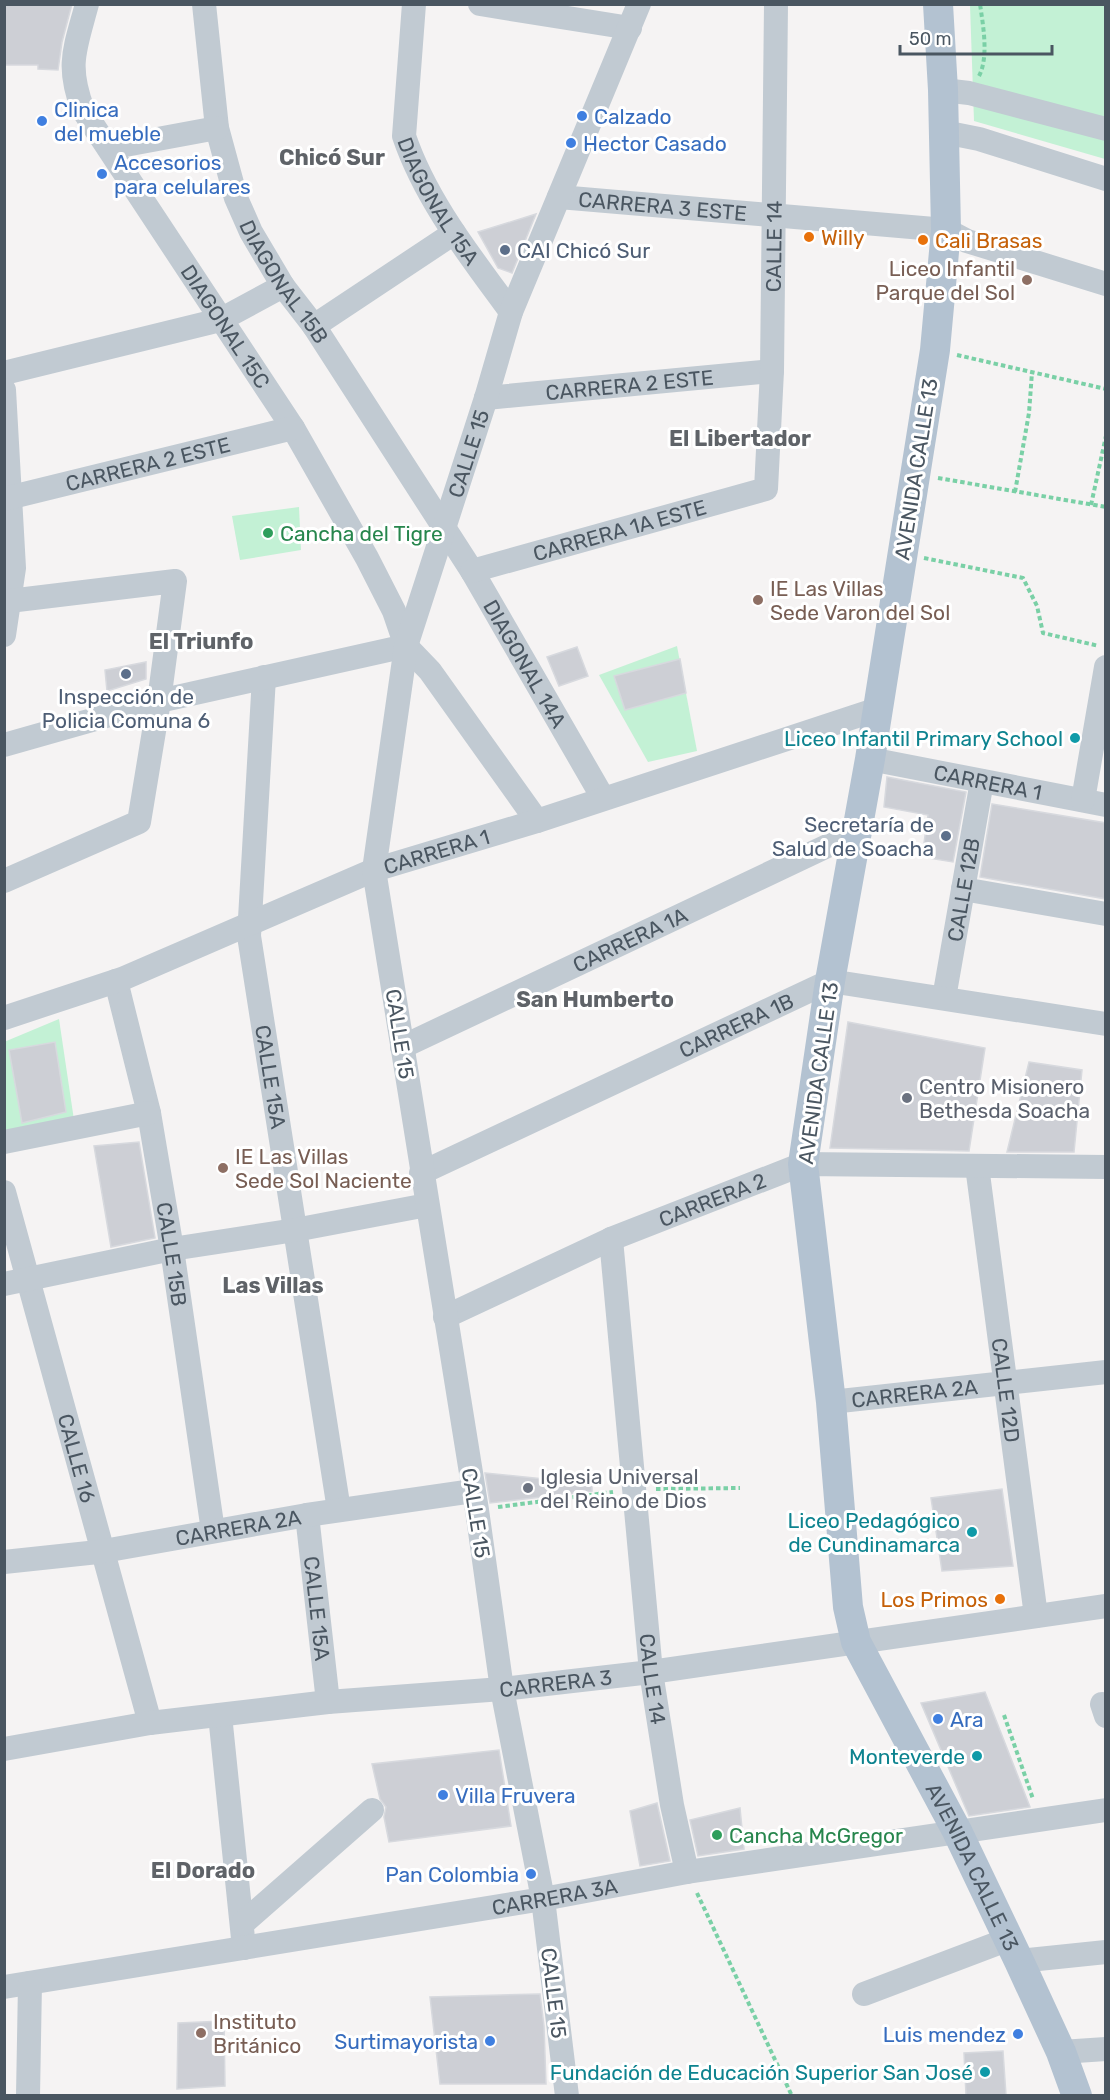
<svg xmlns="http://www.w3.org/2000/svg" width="1110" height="2100" viewBox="0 0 1110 2100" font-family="Rubik,sans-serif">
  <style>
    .green { fill: #c3f1d5 }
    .building { fill: #cdcfd5; stroke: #d7d9de; stroke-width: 1.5 }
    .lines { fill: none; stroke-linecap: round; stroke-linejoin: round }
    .path { stroke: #7ad0a6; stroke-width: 4; stroke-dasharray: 4.5 3; stroke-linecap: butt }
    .minor { stroke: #c1cad2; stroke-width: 24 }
    .major { stroke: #b3c2d1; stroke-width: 30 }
    .shop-dot { fill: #3f7fe0; stroke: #fff; stroke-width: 2 }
    .food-dot { fill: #e8710a; stroke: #fff; stroke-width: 2 }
    .service-dot { fill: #5c6f8a; stroke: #fff; stroke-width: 2 }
    .education-dot { fill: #8d6e63; stroke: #fff; stroke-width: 2 }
    .leisure-dot { fill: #2e9e5b; stroke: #fff; stroke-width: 2 }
    .culture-dot { fill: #0f9aa8; stroke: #fff; stroke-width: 2 }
    .worship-dot { fill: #6b7280; stroke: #fff; stroke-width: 2 }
    .labels { text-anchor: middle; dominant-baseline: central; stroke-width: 6; stroke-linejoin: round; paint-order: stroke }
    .shop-label { font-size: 21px; fill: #366cbe; stroke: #fff; text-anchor: start }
    .street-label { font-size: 21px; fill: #4a5661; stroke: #fff }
    .food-label { font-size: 21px; fill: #c56008; stroke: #fff; text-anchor: start }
    .service-label { font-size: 21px; fill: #4e5e75; stroke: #fff; text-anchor: start }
    .education-label { font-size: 21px; fill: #785e54; stroke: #fff; text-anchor: start }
    .leisure-label { font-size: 21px; fill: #27864d; stroke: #fff; text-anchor: start }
    .culture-label { font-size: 21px; fill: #0d838f; stroke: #fff; text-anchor: end }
    .worship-label { font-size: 21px; fill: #5b616d; stroke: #fff; text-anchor: start }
    .neighbourhood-label { font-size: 22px; font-weight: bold; fill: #5f6368; stroke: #fff }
  </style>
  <rect width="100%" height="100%" fill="#f5f3f3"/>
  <g class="green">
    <polygon points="970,5 1105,5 1105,159 974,121"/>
    <polygon points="299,507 301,550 240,560 232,516"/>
    <polygon points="677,646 697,751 648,762 599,675"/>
    <polygon points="59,1019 74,1120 5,1135 4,1042"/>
  </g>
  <g class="building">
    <polygon points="4,4 72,4 62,42 58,70 38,69 38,65 4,65"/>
    <polygon points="536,214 512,273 498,268 478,232"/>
    <polygon points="577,647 588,676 559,686 547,657"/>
    <polygon points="680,659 686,693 625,710 614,676"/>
    <polygon points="146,662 146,679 107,691 105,670"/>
    <polygon points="887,777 966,792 953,862 922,857 928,815 884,807"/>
    <polygon points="992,804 1106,823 1106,899 980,877"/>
    <polygon points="848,1022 985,1048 969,1151 830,1148"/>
    <polygon points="55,1042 66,1112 22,1123 9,1050"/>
    <polygon points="1029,1062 1082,1070 1074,1152 1007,1152"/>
    <polygon points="139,1142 155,1238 111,1247 94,1146"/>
    <polygon points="485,1473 592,1484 592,1491 490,1503"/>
    <polygon points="1002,1489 1013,1566 942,1571 931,1498"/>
    <polygon points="985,1692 1030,1807 969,1816 921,1703"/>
    <polygon points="499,1750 511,1826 389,1842 384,1817 386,1807 380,1799 372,1764"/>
    <polygon points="657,1803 670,1861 640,1866 630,1811"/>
    <polygon points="740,1808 744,1849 698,1856 690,1820"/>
    <polygon points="540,1994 544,2026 546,2084 440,2084 430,1997"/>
    <polygon points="224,2021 225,2086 177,2089 178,2023"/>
    <polygon points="1003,2051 1006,2095 966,2095 964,2053"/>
  </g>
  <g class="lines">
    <g class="path">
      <path d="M 979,76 C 989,57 983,25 980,4"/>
      <polyline points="957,355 1106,389"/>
      <polyline points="938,478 1106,507"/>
      <polyline points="1015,492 1029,413 1032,372"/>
      <polyline points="1091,505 1106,436"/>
      <polyline points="924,558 1023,578 1037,606 1043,633 1099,646"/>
      <polyline points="656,1489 740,1488"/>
      <polyline points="498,1507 613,1492"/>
      <polyline points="1004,1715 1033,1799"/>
      <polyline points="697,1893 792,2096"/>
    </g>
    <g class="minor">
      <path id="s1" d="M 87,4 C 75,49 66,65 83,110 L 293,428 L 367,558 L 394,611 L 406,646 L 430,671 L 537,821"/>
      <path id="s2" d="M 204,4 L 217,128 L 236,198 L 251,232 L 283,286 L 314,326 L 472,571 L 603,798"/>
      <path id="s3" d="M 414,4 L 404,136 C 426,201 471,257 511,312"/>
      <polyline points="480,4 630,28"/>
      <polyline points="943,90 969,93 1106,129"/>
      <polyline points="944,132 979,139 1106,179"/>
      <polyline points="109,148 217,128"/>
      <path id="s4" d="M 559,197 L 946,230 L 967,241 L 1106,284"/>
      <polyline points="314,326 454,233"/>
      <polyline points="4,373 220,320 283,286"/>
      <polyline points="4,390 14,568 4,635"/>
      <path id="s5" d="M 486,398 L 772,371"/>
      <path id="s6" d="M 4,499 L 293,428"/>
      <path id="s7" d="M 472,571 L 766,489 L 772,371 L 776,4"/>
      <path id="s8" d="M 264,677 L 249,936 L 339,1510"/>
      <polyline points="4,745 159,701 406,646"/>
      <path id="s9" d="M 870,759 L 1106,805"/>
      <polyline points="1083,800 1106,667"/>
      <polyline points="4,881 139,822 159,701 175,581 9,601"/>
      <polyline points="963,889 1106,914"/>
      <path id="s10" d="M 116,981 L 149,1113 L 172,1249 L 213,1531"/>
      <path id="s11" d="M 944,998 L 982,781"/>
      <path id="s12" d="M 4,1018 L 122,979 L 374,870 L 537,821 L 878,709"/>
      <path id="s13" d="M 402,1047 L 857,832"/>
      <polyline points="4,1142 149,1113"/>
      <path id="s14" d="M 977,1166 L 1036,1616"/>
      <path id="s15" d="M 421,1173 L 830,981 L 1106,1024"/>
      <path id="s16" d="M 4,1192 L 150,1723"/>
      <path id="s17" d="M 611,1239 L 651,1672 L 672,1805 L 687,1872"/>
      <polyline points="4,1284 172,1249 295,1230 427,1205"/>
      <path id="s18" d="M 445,1317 L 611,1239 L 803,1164 L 1106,1167"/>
      <path id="s19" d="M 831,1402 L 1106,1372"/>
      <path id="s20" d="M 307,1515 L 328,1702"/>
      <path id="s21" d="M 4,1562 L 98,1552 L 307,1515 L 473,1491"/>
      <polyline points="1102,1704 1106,1716"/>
      <polyline points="220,1715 244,1948"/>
      <path id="s22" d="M 4,1749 L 150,1723 L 328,1702 L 502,1689 L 651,1672 L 1106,1606"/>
      <polyline points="242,1924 372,1810"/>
      <polyline points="1019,1961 1106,1952"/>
      <path id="s23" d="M 4,1987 L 543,1899 L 687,1872 L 1106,1810"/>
      <polyline points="864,1994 1009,1939"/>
      <polyline points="1061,2052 1106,2049"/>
      <polyline points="28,2096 30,1983"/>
      <path id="s24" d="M 567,2096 L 543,1899 L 502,1689 L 477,1510 L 374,870 L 406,646 L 486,398 L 511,312 L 639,4"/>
    </g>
    <path class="major" id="s25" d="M 938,4 L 943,90 L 946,230 L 935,350 L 870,759 L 830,981 L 803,1164 L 831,1402 L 848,1607 L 856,1642 L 957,1831 L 1019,1961 L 1061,2052 L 1077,2096"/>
  </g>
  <g class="shop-dot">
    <circle cx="582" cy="116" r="6"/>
    <circle cx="42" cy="121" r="6"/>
    <circle cx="571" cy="143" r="6"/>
    <circle cx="102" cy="174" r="6"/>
    <circle cx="938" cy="1719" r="6"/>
    <circle cx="443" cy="1795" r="6"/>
    <circle cx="531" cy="1874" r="6"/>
    <circle cx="1018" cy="2034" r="6"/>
    <circle cx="490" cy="2041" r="6"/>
  </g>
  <g class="food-dot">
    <circle cx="809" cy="237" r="6"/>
    <circle cx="923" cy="240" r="6"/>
    <circle cx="1000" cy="1599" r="6"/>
  </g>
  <g class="service-dot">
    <circle cx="505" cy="250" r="6"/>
    <circle cx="126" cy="674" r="6"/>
    <circle cx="946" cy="836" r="6"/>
  </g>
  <g class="education-dot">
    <circle cx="1027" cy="280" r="6"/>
    <circle cx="758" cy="600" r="6"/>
    <circle cx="223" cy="1168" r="6"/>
    <circle cx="201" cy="2033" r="6"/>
  </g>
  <g class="leisure-dot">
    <circle cx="268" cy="533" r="6"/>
    <circle cx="717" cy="1835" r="6"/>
  </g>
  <g class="culture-dot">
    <circle cx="1075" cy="738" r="6"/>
    <circle cx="972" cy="1532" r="6"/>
    <circle cx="977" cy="1756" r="6"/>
    <circle cx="985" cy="2072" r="6"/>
  </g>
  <g class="worship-dot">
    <circle cx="907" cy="1098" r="6"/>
    <circle cx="528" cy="1488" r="6"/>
  </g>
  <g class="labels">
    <g class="shop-label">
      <text x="54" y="109">Clinica<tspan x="54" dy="24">del mueble</tspan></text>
      <text x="594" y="116">Calzado</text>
      <text x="583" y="143">Hector Casado</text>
      <text x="114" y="162">Accesorios<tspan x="114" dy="24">para celulares</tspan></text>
      <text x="950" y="1719">Ara</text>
      <text x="455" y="1795">Villa Fruvera</text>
      <text x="519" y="1874" text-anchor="end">Pan Colombia</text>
      <text x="1006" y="2034" text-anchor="end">Luis mendez</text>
      <text x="478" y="2041" text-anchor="end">Surtimayorista</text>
    </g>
    <g class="street-label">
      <text stroke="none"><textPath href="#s3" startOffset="206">DIAGONAL 15A</textPath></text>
      <text stroke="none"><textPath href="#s4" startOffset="104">CARRERA 3 ESTE</textPath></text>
      <text stroke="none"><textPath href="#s7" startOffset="548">CALLE 14</textPath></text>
      <text stroke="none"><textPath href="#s2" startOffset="294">DIAGONAL 15B</textPath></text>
      <text stroke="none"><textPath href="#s1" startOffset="368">DIAGONAL 15C</textPath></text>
      <text stroke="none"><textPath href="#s5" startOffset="144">CARRERA 2 ESTE</textPath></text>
      <text stroke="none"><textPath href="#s24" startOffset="1670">CALLE 15</textPath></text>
      <text stroke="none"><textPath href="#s6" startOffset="148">CARRERA 2 ESTE</textPath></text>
      <text transform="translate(916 469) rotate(-81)">AVENIDA CALLE 13</text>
      <text stroke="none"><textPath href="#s7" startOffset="153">CARRERA 1A ESTE</textPath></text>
      <text stroke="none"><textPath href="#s2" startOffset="746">DIAGONAL 14A</textPath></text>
      <text stroke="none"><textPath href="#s9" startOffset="120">CARRERA 1</textPath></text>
      <text stroke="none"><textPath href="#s12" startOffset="464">CARRERA 1</textPath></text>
      <text stroke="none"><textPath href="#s11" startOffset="110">CALLE 12B</textPath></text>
      <text stroke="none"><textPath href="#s13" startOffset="252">CARRERA 1A</textPath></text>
      <text stroke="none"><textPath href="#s15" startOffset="348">CARRERA 1B</textPath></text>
      <text transform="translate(400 1034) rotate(81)">CALLE 15</text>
      <text transform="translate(818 1073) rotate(-82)">AVENIDA CALLE 13</text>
      <text stroke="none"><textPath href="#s8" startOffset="402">CALLE 15A</textPath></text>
      <text stroke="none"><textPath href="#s18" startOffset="292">CARRERA 2</textPath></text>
      <text stroke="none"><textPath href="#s10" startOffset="279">CALLE 15B</textPath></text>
      <text stroke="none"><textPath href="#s14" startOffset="226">CALLE 12D</textPath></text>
      <text stroke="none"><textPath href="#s19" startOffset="84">CARRERA 2A</textPath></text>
      <text stroke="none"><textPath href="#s16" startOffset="276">CALLE 16</textPath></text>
      <text transform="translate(476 1513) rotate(81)">CALLE 15</text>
      <text stroke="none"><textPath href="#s21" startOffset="237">CARRERA 2A</textPath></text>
      <text stroke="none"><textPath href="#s20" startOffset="94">CALLE 15A</textPath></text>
      <text stroke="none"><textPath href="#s17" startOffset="442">CALLE 14</textPath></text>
      <text stroke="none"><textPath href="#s22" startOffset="556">CARRERA 3</textPath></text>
      <text stroke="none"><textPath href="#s25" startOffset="1906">AVENIDA CALLE 13</textPath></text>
      <text stroke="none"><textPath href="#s23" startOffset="558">CARRERA 3A</textPath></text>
      <text transform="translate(554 1993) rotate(83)">CALLE 15</text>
    </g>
    <g class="food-label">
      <text x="821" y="237">Willy</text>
      <text x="935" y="240">Cali Brasas</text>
      <text x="988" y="1599" text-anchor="end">Los Primos</text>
    </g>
    <g class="service-label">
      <text x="517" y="250">CAI Chicó Sur</text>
      <text x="126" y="696" text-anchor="middle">Inspección de<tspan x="126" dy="24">Policia Comuna 6</tspan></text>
      <text x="934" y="824" text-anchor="end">Secretaría de<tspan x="934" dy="24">Salud de Soacha</tspan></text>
    </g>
    <g class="education-label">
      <text x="1015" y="268" text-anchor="end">Liceo Infantil<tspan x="1015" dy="24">Parque del Sol</tspan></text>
      <text x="770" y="588">IE Las Villas<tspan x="770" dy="24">Sede Varon del Sol</tspan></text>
      <text x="235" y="1156">IE Las Villas<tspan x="235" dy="24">Sede Sol Naciente</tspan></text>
      <text x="213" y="2021">Instituto<tspan x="213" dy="24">Británico</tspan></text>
    </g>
    <g class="leisure-label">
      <text x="280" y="533">Cancha del Tigre</text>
      <text x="729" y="1835">Cancha McGregor</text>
    </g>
    <g class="culture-label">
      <text x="1063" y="738">Liceo Infantil Primary School</text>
      <text x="960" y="1520">Liceo Pedagógico<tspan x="960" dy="24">de Cundinamarca</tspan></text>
      <text x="965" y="1756">Monteverde</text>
      <text x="973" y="2072">Fundación de Educación Superior San José</text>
    </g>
    <g class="worship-label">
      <text x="919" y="1086">Centro Misionero<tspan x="919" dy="24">Bethesda Soacha</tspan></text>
      <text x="540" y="1476">Iglesia Universal<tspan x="540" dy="24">del Reino de Dios</tspan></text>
    </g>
    <g class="neighbourhood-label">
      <text x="332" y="157">Chicó Sur</text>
      <text x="740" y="438">El Libertador</text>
      <text x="201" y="641">El Triunfo</text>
      <text x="595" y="999">San Humberto</text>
      <text x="273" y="1285">Las Villas</text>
      <text x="203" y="1870">El Dorado</text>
    </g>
  </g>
  <rect width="1110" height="2100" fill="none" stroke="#4a5661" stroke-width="12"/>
  <path d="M900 45v9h152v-9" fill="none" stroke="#4a5661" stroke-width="3"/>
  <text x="909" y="45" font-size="18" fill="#4a5661" stroke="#ffffff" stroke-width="4.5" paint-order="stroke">50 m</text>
</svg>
